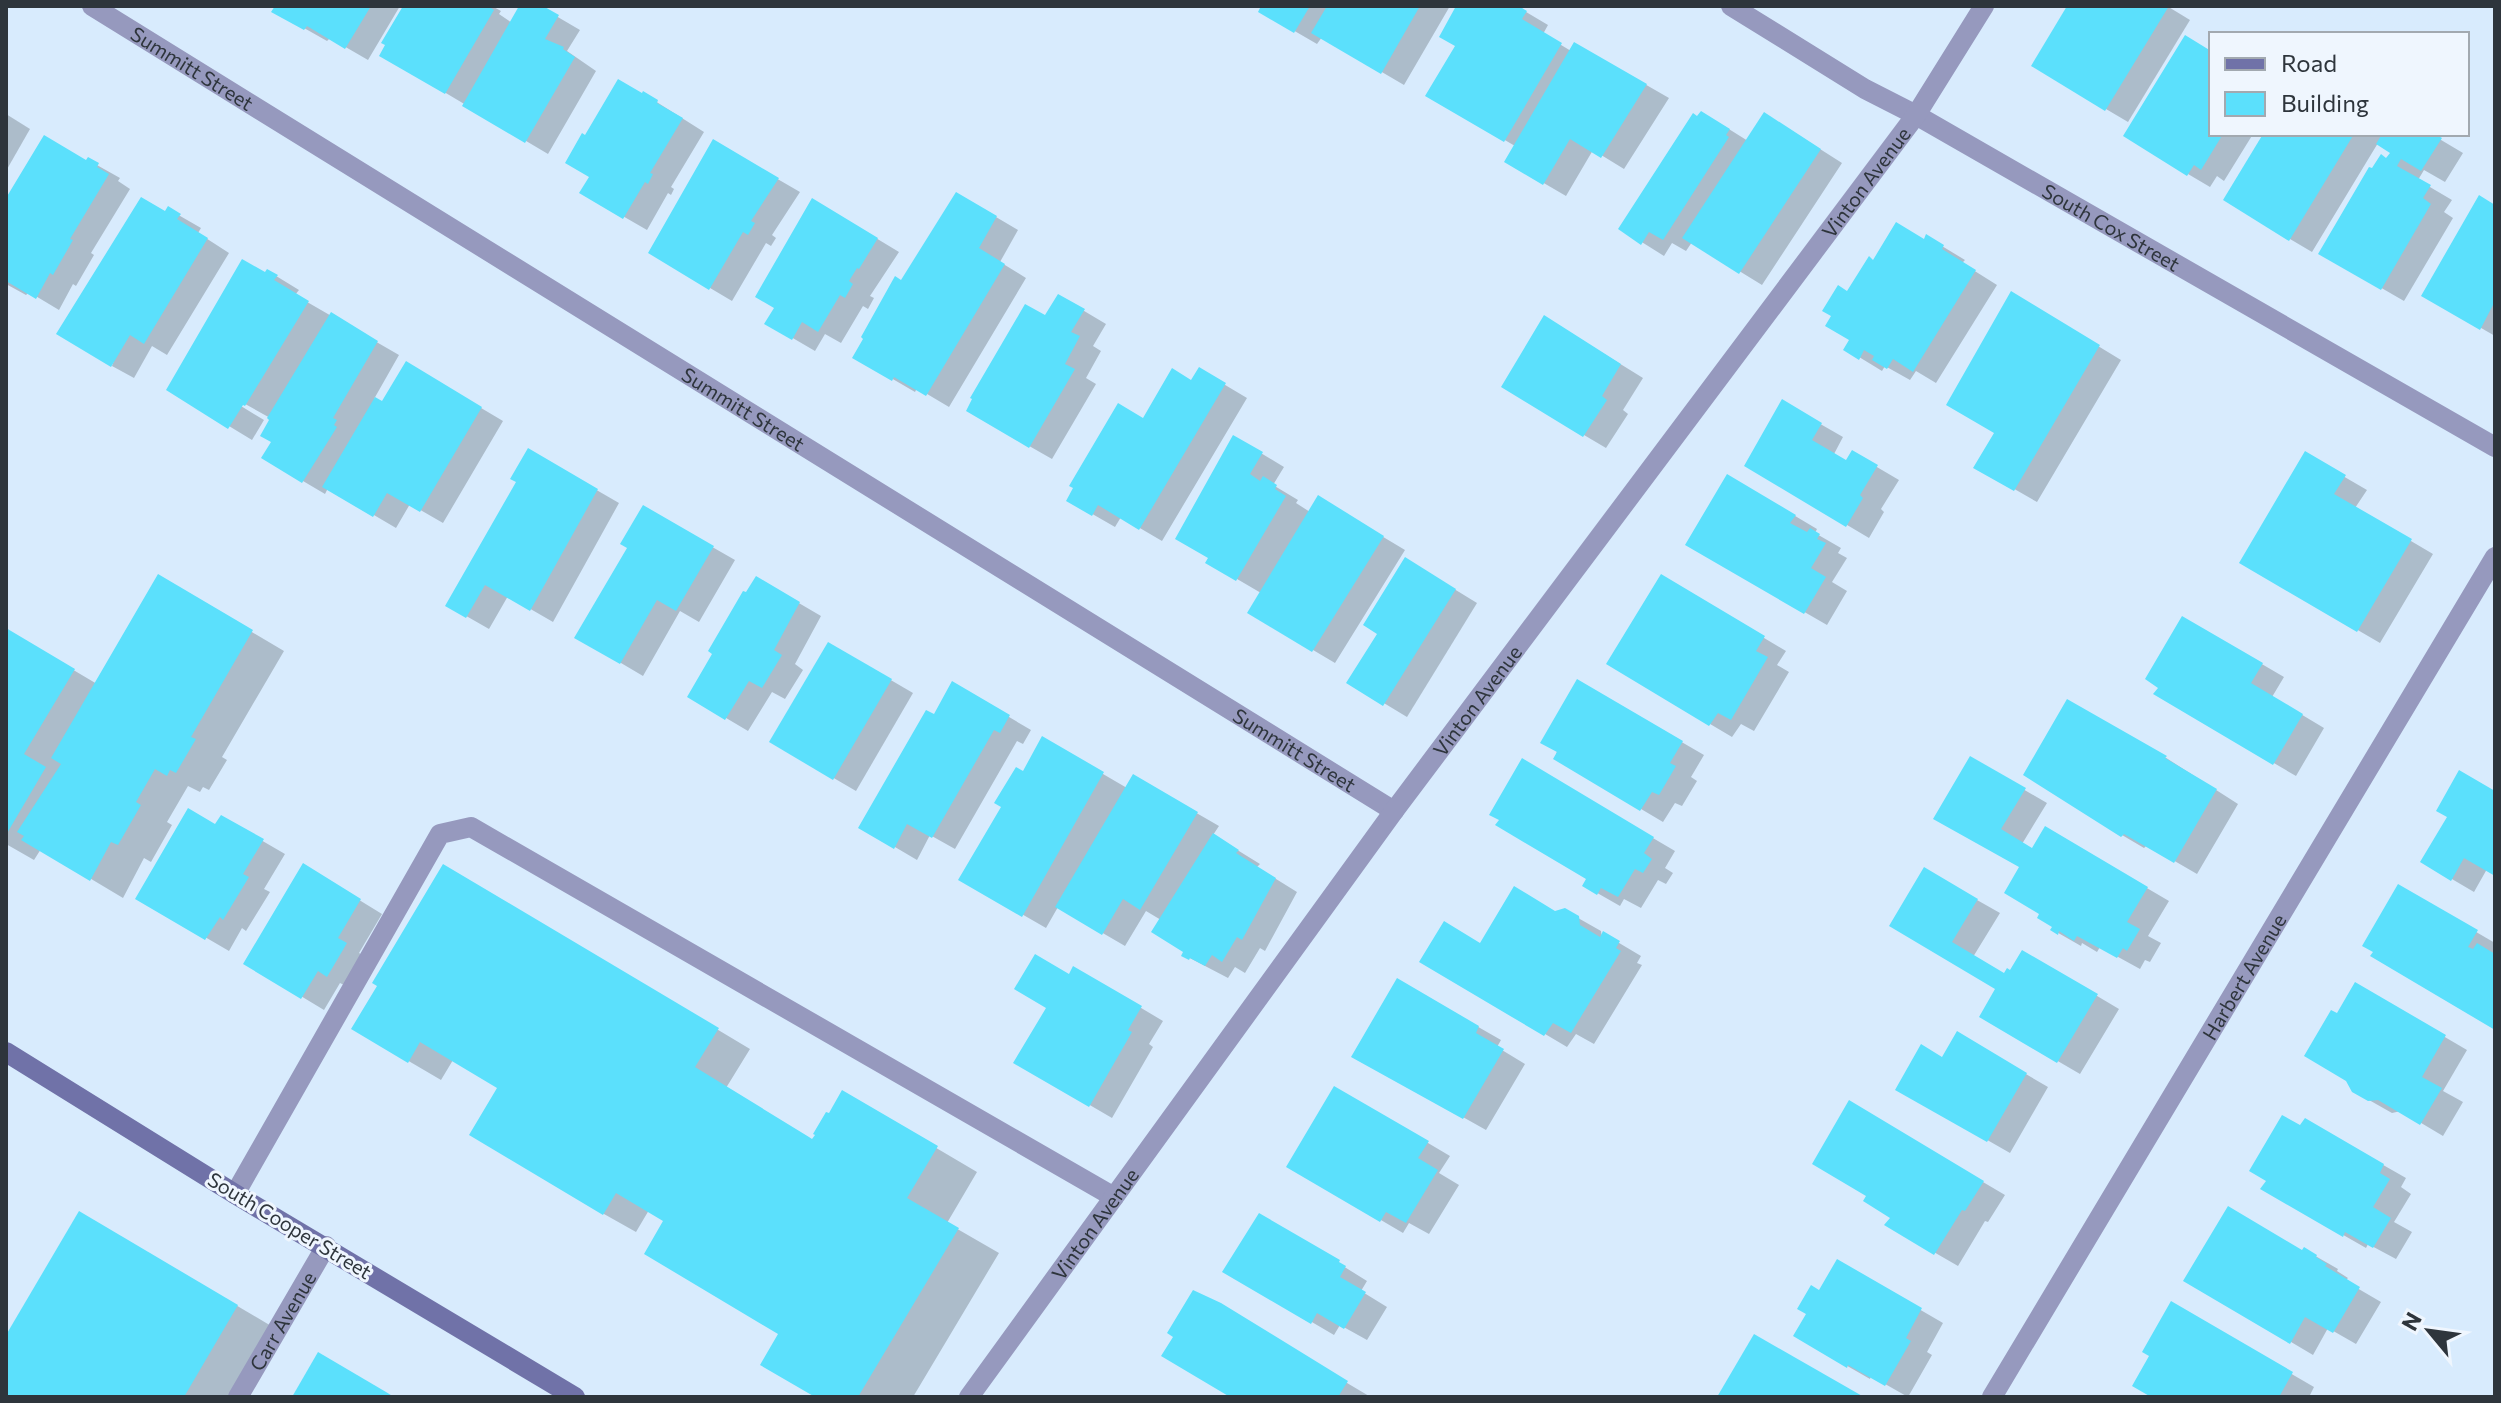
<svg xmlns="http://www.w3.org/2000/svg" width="2501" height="1403" viewBox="0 0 2501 1403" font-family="Commissioner,sans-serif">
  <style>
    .shadow { fill: #0003 }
    .building { fill: #5be0fc }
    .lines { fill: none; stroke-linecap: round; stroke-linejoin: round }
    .lane { stroke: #9699be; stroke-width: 20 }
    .street { stroke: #9699be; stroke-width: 20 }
    .secondary { stroke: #7072a8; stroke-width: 20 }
    .labels { text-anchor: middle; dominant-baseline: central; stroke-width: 6; stroke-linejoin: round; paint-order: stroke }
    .street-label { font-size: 20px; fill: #2e353c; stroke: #eff6fe }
  </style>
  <rect width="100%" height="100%" fill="#d8ebfd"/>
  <g class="shadow">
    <polygon points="277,6 400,6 368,60 330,38 327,41 274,11"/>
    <polygon points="405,6 492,6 501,11 499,14 512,23 522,6 539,6 580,30 567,51 596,71 548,154 382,55"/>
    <polygon points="1263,6 1450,6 1404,85 1322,37 1317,44 1260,11"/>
    <polygon points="1459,6 1516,6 1548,25 1543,34 1571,51 1575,44 1669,98 1624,169 1593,150 1566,196 1506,161 1515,146 1428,95 1457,46"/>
    <polygon points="2069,6 2167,6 2190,20 2128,122 2106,109"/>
    <polygon points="2211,52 2211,134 2253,134 2224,181 2217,176 2210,187 2188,174"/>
    <polygon points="644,94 704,132 671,187 674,189 671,195 668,193 647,230 581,192 591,176 586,138"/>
    <polygon points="6,114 30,129 6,171"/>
    <polygon points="1724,126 1748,141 1787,128 1842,163 1762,285 1692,242 1686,251 1672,243 1664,256 1621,229"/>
    <polygon points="2265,134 2431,134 2463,153 2445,182 2424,170 2418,180 2452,200 2444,212 2453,218 2404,301 2321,253 2393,152 2378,143 2312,252 2290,239"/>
    <polygon points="714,142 800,192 772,235 776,238 771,246 766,243 732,301 651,253"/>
    <polygon points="88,160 120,178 118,181 130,189 91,253 94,255 76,286 73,284 59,310 29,292 26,295 6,284 6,202"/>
    <polygon points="957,194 1018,230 1000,262 1026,278 949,407 917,388 915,392 855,357"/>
    <polygon points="813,200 899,252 870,296 874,298 868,309 863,306 841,343 825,334 815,351 767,323 776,308"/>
    <polygon points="2495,207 2495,336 2424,295"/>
    <polygon points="168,209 201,228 198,233 229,253 167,355 152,346 134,378 112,366"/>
    <polygon points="1927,237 1965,260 1962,263 1997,285 1936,383 1916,371 1910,380 1885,366 1882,371 1846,349 1851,339 1848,293 1874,262 1925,241"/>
    <polygon points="268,271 299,290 295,295 399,355 374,399 383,404 407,364 503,421 443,523 410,504 396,528 328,488 325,494 264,458 274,442 272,419 238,400 236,403 264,420 252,440 168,389"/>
    <polygon points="1059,296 1106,324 1093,346 1101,351 1086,378 1096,384 1052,459 968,411 1046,318"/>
    <polygon points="2034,307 2121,360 2037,502 1976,467 1996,433"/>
    <polygon points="1567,331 1643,378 1623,410 1628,414 1606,448 1584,435"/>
    <polygon points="1200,370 1247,398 1162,541 1121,517 1115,527 1068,500 1144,420 1191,381"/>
    <polygon points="1782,402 1843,437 1834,454 1847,462 1853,453 1899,480 1881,509 1884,512 1869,538 1746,465"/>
    <polygon points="1234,437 1284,467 1273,485 1298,500 1296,503 1310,512 1318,498 1405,550 1335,663 1249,612 1261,593 1208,562"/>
    <polygon points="529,451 619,503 553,622 508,596 489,629 447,605 519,481"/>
    <polygon points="2305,454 2367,490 2355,508 2433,554 2380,643 2241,562"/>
    <polygon points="1728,476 1817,529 1815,533 1841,548 1838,553 1847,558 1832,582 1847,591 1827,625 1687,544"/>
    <polygon points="644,508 735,560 699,622 680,611 643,676 577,637 629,548"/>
    <polygon points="1428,573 1477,603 1407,717 1349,682"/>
    <polygon points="1662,577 1786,651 1777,665 1789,672 1754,731 1741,724 1732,737 1609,664"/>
    <polygon points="756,578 821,616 795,664 803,670 785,699 772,692 748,731 689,696"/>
    <polygon points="191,596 284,651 222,757 227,760 209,790 203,787 200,792 188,786 167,822 172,825 151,862 144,858 123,898 41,849 34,860 6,844 6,630 97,684"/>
    <polygon points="2183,618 2284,677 2272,697 2324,728 2296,776 2156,694 2161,687"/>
    <polygon points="829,644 913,693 856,791 772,742"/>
    <polygon points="1578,682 1704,755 1691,777 1697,781 1682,806 1675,803 1663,822 1555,758"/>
    <polygon points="953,684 1031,730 1023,744 1017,741 955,849 930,835 917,860 861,827 935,717"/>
    <polygon points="1043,739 1127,788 1134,777 1219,826 1213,835 1260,864 1257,867 1297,892 1265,951 1260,948 1245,973 1235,967 1228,978 1184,955 1186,951 1161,920 1146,911 1125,946 1058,907 1046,928 961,879"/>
    <polygon points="2146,745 2238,804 2197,874 2147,845 2144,848 2122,835"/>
    <polygon points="1971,759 2047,803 2022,844 2033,850 2046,829 2169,901 2148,936 2161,943 2150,962 2145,960 2140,969 2100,947 2097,952 2082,943 2081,946 2053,930 2054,926 2041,913 2022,867 1936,818"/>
    <polygon points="1522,761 1675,851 1665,868 1673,873 1666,884 1658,880 1641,908 1624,899 1620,906 1585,886 1589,878 1501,820"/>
    <polygon points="2495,793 2495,873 2487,869 2474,892 2423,862"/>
    <polygon points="221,817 285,854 264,889 270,892 246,931 242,928 229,951 138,898 216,827"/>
    <polygon points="1924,870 2000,913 1973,957 2005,975 2010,973 2023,952 2119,1009 2080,1074 1981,1016 1998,989 1891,926"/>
    <polygon points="325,879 382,914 359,953 368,958 350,988 340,983 324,1010 246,963"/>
    <polygon points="476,885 750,1049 726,1088 814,1141 843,1093 977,1172 947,1223 999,1253 913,1397 819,1397 781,1333 666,1220 649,1210 636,1232 604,1214 500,1087 453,1060 441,1080 354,1029"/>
    <polygon points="2399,887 2495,943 2495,1028"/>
    <polygon points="1564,910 1601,931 1602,939 1604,934 1641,956 1637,963 1642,965 1594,1044 1576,1034 1567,1047 1422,961 1481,945"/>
    <polygon points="1074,968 1163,1021 1149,1044 1153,1047 1112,1118 1016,1062"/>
    <polygon points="1398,981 1501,1040 1497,1047 1525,1064 1486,1130 1354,1056"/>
    <polygon points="2356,985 2467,1050 2443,1091 2463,1102 2443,1136 2401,1111 2392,1113 2369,1100 2348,1080 2338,1016"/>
    <polygon points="1957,1034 2048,1087 2010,1153 1898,1089 1943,1060"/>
    <polygon points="1335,1088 1450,1156 1439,1173 1459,1185 1429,1234 1409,1223 1403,1233 1289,1166"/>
    <polygon points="1849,1103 2005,1195 1988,1222 1985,1221 1958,1266 1887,1225 1892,1217 1869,1196"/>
    <polygon points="2306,1121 2406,1178 2401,1187 2411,1194 2394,1222 2412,1232 2396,1259 2368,1244 2366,1248 2263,1189"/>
    <polygon points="80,1213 278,1330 239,1397 6,1397 6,1339"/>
    <polygon points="1282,1228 1367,1281 1361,1291 1387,1307 1367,1340 1340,1325 1334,1335 1225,1271"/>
    <polygon points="2305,1250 2338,1269 2337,1271 2348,1278 2345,1281 2381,1302 2356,1344 2328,1328 2313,1355 2186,1280"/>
    <polygon points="1838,1262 1943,1323 1927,1352 1932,1355 1908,1397 1871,1376 1870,1379 1795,1336"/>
    <polygon points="1194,1292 1369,1396 1234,1397"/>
    <polygon points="2172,1304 2314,1387 2309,1397 2155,1397 2152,1355"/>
  </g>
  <g class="building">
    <polygon points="275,6 371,6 345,49 307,26 304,30 271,12"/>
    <polygon points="403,6 488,6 494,10 445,94 379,56 385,45 381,43"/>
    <polygon points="519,6 543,6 559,15 545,39 564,47 563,49 575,57 525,143 462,106"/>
    <polygon points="1261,6 1310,6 1294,33 1258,12"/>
    <polygon points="1327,6 1420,6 1381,74 1311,33"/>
    <polygon points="1456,6 1519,6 1527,11 1522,19 1562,43 1504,142 1425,96 1455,46 1439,37"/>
    <polygon points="2067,6 2169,6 2105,111 2031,66"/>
    <polygon points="2185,35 2211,51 2211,134 2223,134 2201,170 2194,165 2187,176 2123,136"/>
    <polygon points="1574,42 1647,84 1601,158 1570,139 1543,185 1504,162"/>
    <polygon points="618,79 642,93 643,91 658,100 657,103 683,118 650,173 653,174 648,184 645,182 623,219 579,193 589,177 565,163 582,133 585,135"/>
    <polygon points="1701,111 1730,129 1726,135 1729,137 1663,240 1649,232 1641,245 1618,229 1693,113 1697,116"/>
    <polygon points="1764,112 1821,149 1739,274 1682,238"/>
    <polygon points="2263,134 2354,134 2289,241 2223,200"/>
    <polygon points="2382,134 2435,134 2442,138 2421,171 2401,159 2397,166 2431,185 2423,198 2431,204 2381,290 2318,254 2369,167 2372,168 2381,154 2386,158 2390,153 2376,144"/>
    <polygon points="44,135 86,160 88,157 99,163 97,167 109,174 70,239 73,240 53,275 50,273 36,299 6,281 6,198"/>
    <polygon points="713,139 779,178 751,221 755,223 748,235 743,232 709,290 648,253"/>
    <polygon points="956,192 997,216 979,248 1005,264 926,396 894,377 892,381 852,358 863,339 861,337 895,276 901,280"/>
    <polygon points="2479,195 2495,205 2495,306 2493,305 2480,330 2421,296"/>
    <polygon points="141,197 165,211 168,206 181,214 177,219 208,238 144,344 130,335 111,367 56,334"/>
    <polygon points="812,198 878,238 859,269 857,268 849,281 853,284 845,298 840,295 818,332 802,322 792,340 764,324 774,308 755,297"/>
    <polygon points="1896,222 1924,239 1926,234 1944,245 1942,249 1976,270 1913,372 1893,359 1887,369 1872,360 1874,356 1864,350 1859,360 1843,350 1849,340 1825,326 1831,316 1822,311 1838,285 1847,291 1869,256 1873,260"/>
    <polygon points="242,259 265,272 267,269 278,275 274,280 309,301 245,406 243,405 228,429 166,390"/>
    <polygon points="2011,291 2100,345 2014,491 1973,468 1994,433 1946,405"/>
    <polygon points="1058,294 1085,309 1071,332 1080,336 1065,364 1075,369 1029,448 966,411 972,399 970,398 1025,304 1045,315"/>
    <polygon points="331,312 378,341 333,418 337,420 334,425 337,427 302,483 261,458 271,442 260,436 269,420 267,418"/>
    <polygon points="1544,315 1621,364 1602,396 1607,400 1583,437 1501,387"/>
    <polygon points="406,361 482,407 420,512 387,493 373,517 322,487 375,397 382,401"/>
    <polygon points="1199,367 1226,383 1139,530 1098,505 1092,516 1066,501 1073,488 1069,486 1118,403 1143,418 1172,368 1191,380"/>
    <polygon points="1782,399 1822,423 1812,440 1846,460 1852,450 1878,465 1860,495 1863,498 1846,527 1744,466"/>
    <polygon points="1233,435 1263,452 1250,474 1260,481 1263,476 1277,485 1275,489 1286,496 1236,581 1205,563 1208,558 1175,539"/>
    <polygon points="528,448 598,489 530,611 485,585 466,618 445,606 516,482 510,479"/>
    <polygon points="2305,451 2346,475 2334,494 2412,539 2357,632 2239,563"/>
    <polygon points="1727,474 1796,515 1790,523 1807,532 1810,528 1820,534 1817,539 1826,543 1811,568 1826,577 1804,614 1685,545"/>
    <polygon points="1318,495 1384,536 1312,652 1247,613"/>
    <polygon points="643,505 714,546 676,611 657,600 620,664 574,638 627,548 620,544"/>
    <polygon points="1405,557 1456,589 1383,706 1346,683 1377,634 1363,625"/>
    <polygon points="158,574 253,630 191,737 196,739 176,773 170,770 167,776 155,769 136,802 141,805 118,845 111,842 90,881 21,840 24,836 17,832 61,764 51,758"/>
    <polygon points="1661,574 1765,636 1756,651 1768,657 1731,720 1718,713 1709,726 1606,664"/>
    <polygon points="756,576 800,602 774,650 782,655 762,688 749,681 725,720 687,697 712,654 708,651 743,591 746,592"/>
    <polygon points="2182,616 2263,663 2251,683 2303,714 2273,765 2153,694 2158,688 2145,679"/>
    <polygon points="6,628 75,669 24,754 46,767 6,835"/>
    <polygon points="828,642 892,679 833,780 769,742"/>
    <polygon points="1577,679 1683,741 1670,763 1676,766 1659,795 1652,792 1640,811 1553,759 1557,752 1540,743"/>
    <polygon points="952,681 1010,715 1000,733 994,730 932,838 907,824 894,849 858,828 926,710 934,714"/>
    <polygon points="2067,699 2167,756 2165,758 2217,789 2174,863 2124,834 2121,837 2023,775"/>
    <polygon points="1042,736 1104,772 1022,917 958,880 1001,807 994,803 1016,767 1023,771"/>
    <polygon points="1970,756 2026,788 2001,829 2032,848 2045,826 2148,887 2127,922 2140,929 2127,951 2123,948 2117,958 2077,936 2074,941 2059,931 2058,935 2050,930 2052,927 2037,918 2039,914 2004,893 2019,867 1933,819"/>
    <polygon points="1522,758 1654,837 1644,853 1652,859 1643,873 1635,869 1618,897 1601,888 1597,895 1582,886 1586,879 1495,825 1499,820 1489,815"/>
    <polygon points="2459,770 2495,791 2495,876 2464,858 2451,881 2420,862 2447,817 2436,811"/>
    <polygon points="1133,774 1198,812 1140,910 1123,899 1102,935 1055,907"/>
    <polygon points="188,808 215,824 221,815 264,839 243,874 249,877 223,920 220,917 205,940 135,899"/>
    <polygon points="1213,833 1239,850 1236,853 1276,878 1242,940 1237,937 1222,962 1212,955 1205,966 1190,958 1189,960 1181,956 1183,952 1151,932"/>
    <polygon points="303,863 361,899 338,938 347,943 327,977 318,971 301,999 243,964"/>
    <polygon points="443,864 719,1028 695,1067 809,1137 812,1139 815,1135 813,1134 826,1112 829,1113 842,1090 938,1146 907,1198 959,1228 858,1397 815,1397 760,1365 778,1334 644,1254 663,1221 616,1193 603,1215 469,1135 497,1088 420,1042 408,1063 351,1029 377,986 372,983"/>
    <polygon points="1924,867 1978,899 1952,942 2004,973 2007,968 2010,970 2022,950 2098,994 2057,1063 1979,1017 1995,989 1889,926"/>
    <polygon points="2398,884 2478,930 2468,947 2473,949 2477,943 2495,954 2495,1030 2370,956 2373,952 2362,946"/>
    <polygon points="1514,886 1555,911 1565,908 1579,916 1580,925 1600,937 1603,931 1620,941 1616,948 1621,951 1571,1033 1553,1023 1544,1036 1419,962 1444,921 1480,943"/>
    <polygon points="1035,954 1069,974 1073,966 1142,1006 1128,1030 1132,1032 1089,1107 1013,1063 1046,1008 1014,989"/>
    <polygon points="1397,978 1479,1026 1476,1033 1504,1049 1463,1119 1351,1057"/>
    <polygon points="2355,982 2446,1035 2422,1077 2442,1088 2420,1125 2378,1100 2368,1101 2352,1092 2346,1081 2304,1056 2331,1010 2337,1013"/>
    <polygon points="1957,1031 2027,1073 1987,1142 1895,1090 1921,1044 1942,1057"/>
    <polygon points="1334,1086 1429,1141 1418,1158 1438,1170 1406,1223 1386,1212 1380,1222 1286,1167"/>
    <polygon points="1849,1100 1984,1181 1965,1211 1962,1210 1934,1255 1884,1225 1890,1218 1863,1201 1866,1196 1812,1164"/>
    <polygon points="2282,1115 2300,1125 2305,1118 2384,1164 2380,1173 2390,1179 2373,1207 2391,1218 2373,1248 2345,1232 2343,1237 2260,1189 2266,1181 2249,1171"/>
    <polygon points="2228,1206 2302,1250 2304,1247 2317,1255 2316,1257 2327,1264 2325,1266 2360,1287 2333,1333 2305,1317 2290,1344 2183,1281"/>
    <polygon points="79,1211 238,1305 184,1397 6,1397 6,1335"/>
    <polygon points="1259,1213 1340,1260 1339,1262 1346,1266 1340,1277 1366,1292 1344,1329 1317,1313 1311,1324 1222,1272"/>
    <polygon points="1837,1259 1922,1308 1906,1338 1911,1341 1885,1386 1848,1365 1847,1368 1793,1336 1806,1314 1797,1309 1811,1285 1819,1290"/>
    <polygon points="1193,1290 1221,1303 1348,1381 1338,1397 1230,1397 1161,1356 1173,1337 1167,1333"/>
    <polygon points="2171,1301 2293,1372 2279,1397 2151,1397 2132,1386 2149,1356 2142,1352"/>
    <polygon points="1754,1334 1864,1397 1717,1397"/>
    <polygon points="318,1352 386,1392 394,1397 292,1397"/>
  </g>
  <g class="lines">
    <polyline class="lane" points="235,1194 440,834 471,827 1114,1197"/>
    <g class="street">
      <path id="s1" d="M 92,6 L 1394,811"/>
      <path id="s2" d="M 1731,6 L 1865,89 L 1916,115 L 2495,447"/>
      <path id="s3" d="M 238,1397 L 326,1246"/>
      <path id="s4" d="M 969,1397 L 1394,811 L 1916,115 L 1984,6"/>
      <path id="s5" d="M 1992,1397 L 2495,557"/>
    </g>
    <polyline class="secondary" points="6,1052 235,1194 575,1397"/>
  </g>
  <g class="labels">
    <g class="street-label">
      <text stroke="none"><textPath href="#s1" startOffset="118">Summitt Street</textPath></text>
      <text stroke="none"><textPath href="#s4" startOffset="1510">Vinton Avenue</textPath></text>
      <text stroke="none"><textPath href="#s2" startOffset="440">South Cox Street</textPath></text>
      <text stroke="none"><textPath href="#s1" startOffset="766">Summitt Street</textPath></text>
      <text stroke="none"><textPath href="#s4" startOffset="862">Vinton Avenue</textPath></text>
      <text stroke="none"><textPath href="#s1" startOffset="1414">Summitt Street</textPath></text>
      <text stroke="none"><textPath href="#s5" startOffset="490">Harbert Avenue</textPath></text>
      <text transform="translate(290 1225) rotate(31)">South Cooper Street</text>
      <text stroke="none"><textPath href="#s4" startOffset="214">Vinton Avenue</textPath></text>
      <text stroke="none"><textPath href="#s3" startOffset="88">Carr Avenue</textPath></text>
    </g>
  </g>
  <rect width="2501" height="1403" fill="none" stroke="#2e353c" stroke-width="16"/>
  <rect x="2209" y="32" width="260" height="104" fill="#eff6fe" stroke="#a2a9b0" stroke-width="2"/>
  <rect x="2225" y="58" width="40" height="12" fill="#7072a8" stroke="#a2a9b0" stroke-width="2"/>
  <text x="2281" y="72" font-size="24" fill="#2e353c">Road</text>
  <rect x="2225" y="92" width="40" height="24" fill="#5be0fc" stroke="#a2a9b0" stroke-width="2"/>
  <text x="2281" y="112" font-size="24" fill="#2e353c">Building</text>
  <g transform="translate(2429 1331) rotate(299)" stroke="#eff6fe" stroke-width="6" paint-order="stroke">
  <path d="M0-6L14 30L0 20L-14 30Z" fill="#2e353c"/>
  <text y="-12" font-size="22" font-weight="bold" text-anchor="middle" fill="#2e353c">N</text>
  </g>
</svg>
